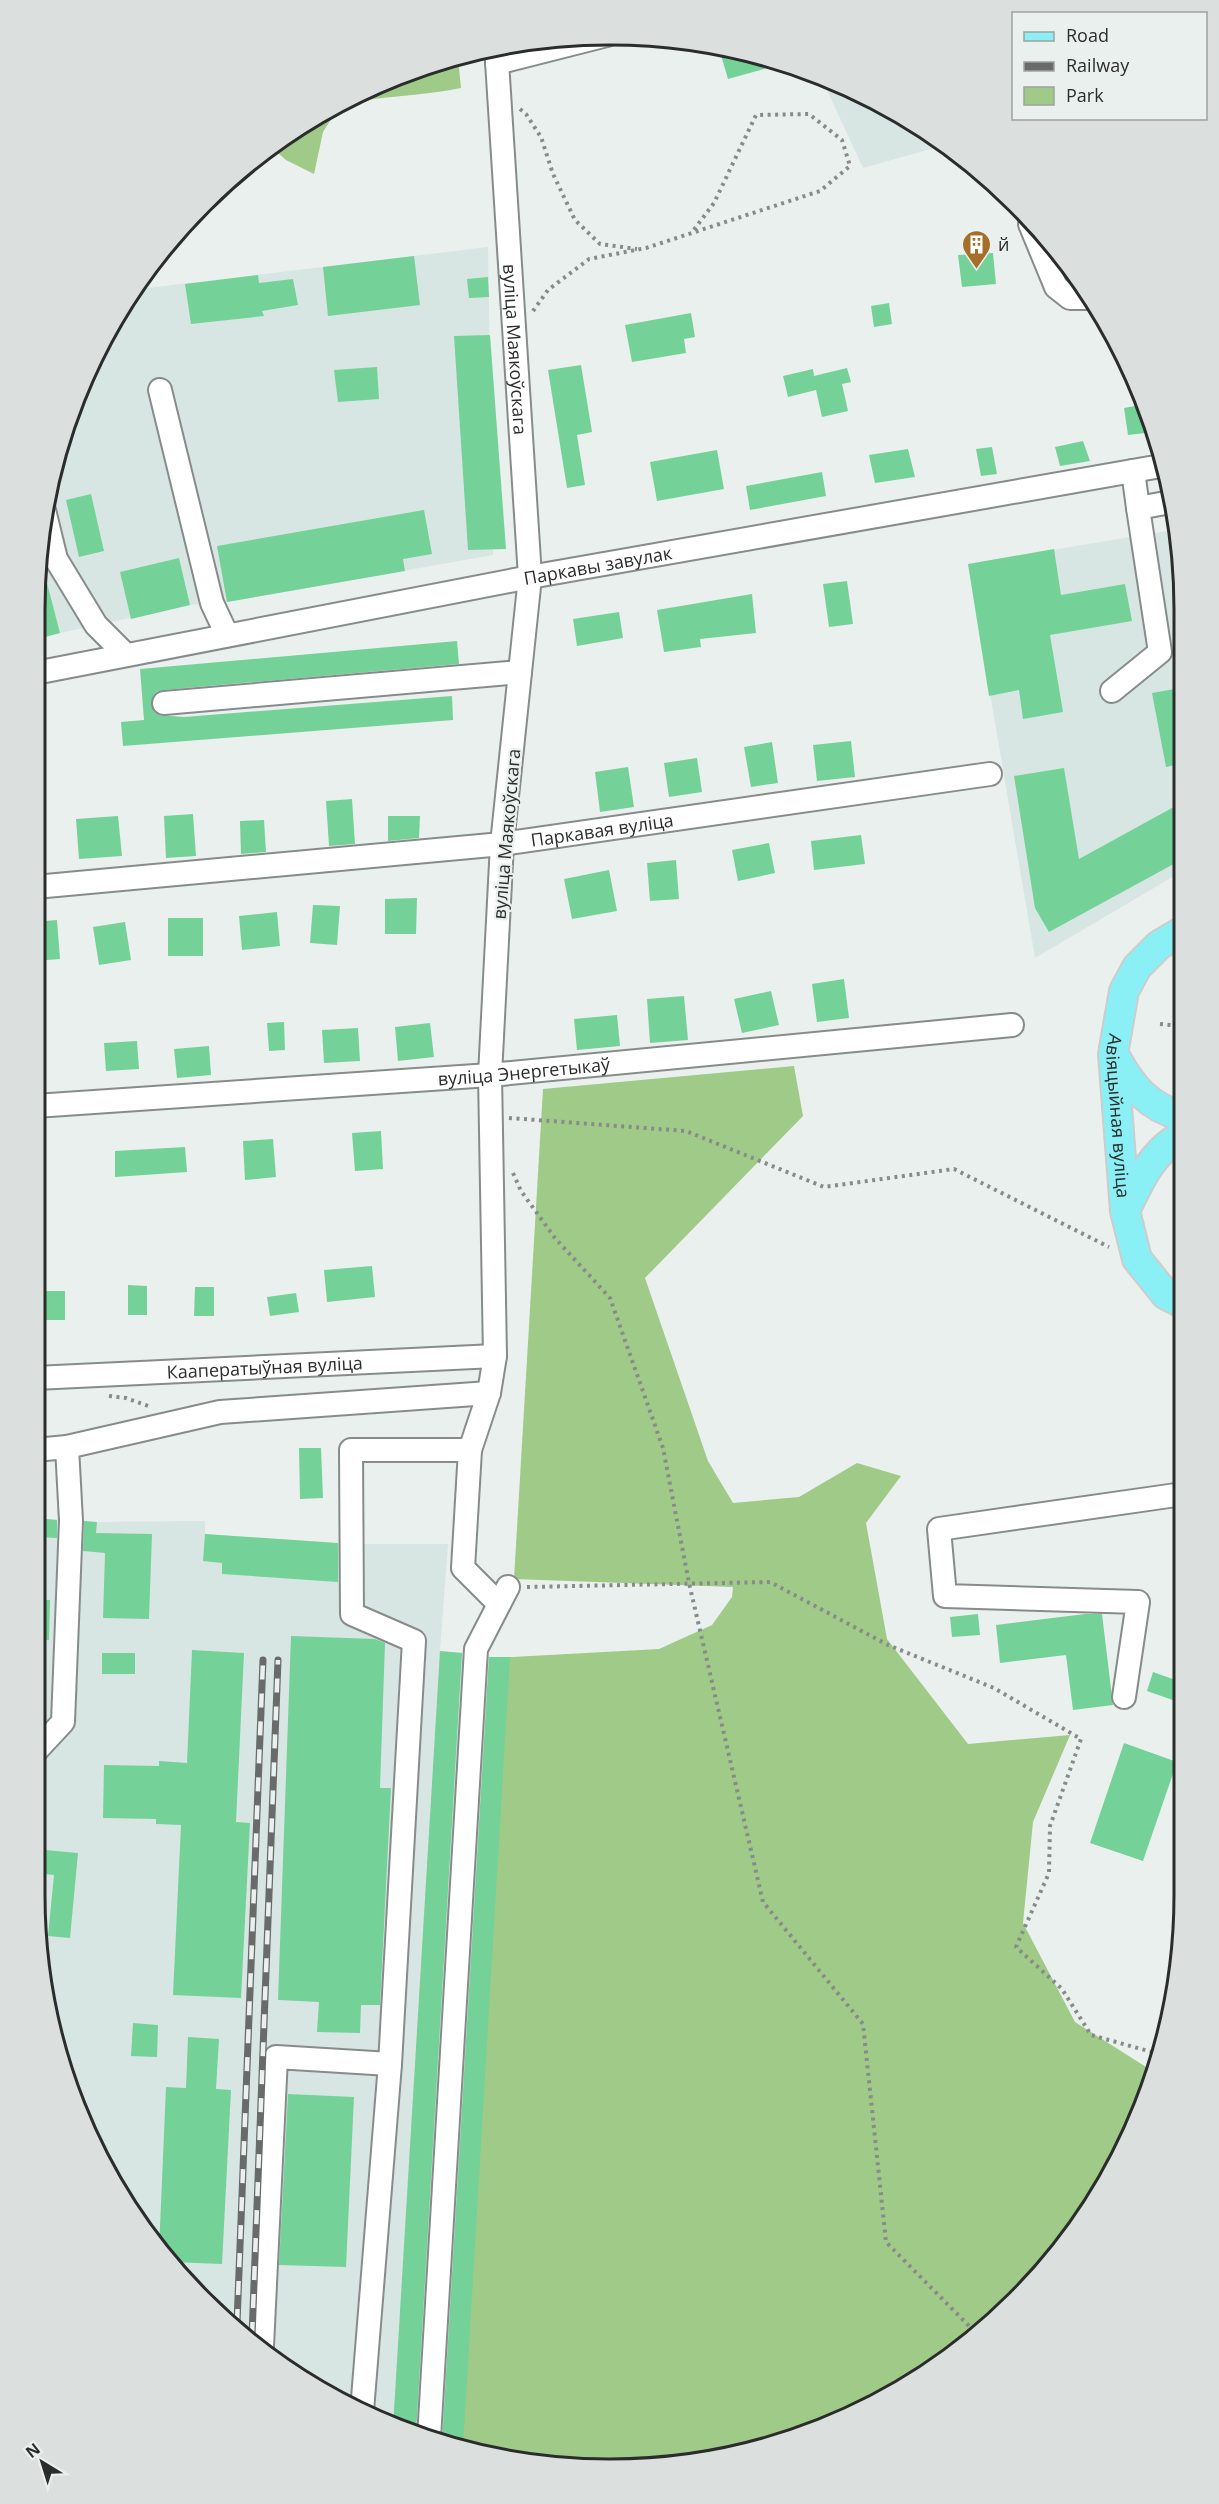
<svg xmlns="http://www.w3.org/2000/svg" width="1219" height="2504" viewBox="0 0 1219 2504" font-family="'Open Sans',sans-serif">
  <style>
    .built { fill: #d7e6e2 }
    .green { fill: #a0ca87 }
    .building { fill: #74d299 }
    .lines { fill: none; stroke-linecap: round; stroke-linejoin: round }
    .minor-casing { stroke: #878c8b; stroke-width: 26 }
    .major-casing { stroke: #cccdcc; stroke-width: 32 }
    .path { stroke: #878b89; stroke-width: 4; stroke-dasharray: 3 4.5; stroke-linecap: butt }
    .minor { stroke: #fff; stroke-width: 22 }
    .major { stroke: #8bf0f5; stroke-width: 28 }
    .rail-casing { stroke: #686b6a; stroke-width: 7 }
    .rail { stroke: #eaf0ee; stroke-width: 4.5; stroke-dasharray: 14; stroke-linecap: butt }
    .labels { text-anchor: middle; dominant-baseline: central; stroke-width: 4.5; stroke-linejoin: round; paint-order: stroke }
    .poi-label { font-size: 18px; fill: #2b2d2c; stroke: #eaf0ee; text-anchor: start }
    .street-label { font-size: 18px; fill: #2b2d2c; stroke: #eaf0ee }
    .rim { fill: none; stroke: #2b2d2c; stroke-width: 3 }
  </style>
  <rect width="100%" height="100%" fill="#eaf0ee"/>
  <g class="built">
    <polygon points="820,75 830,78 945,145 863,168"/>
    <polygon points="488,247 493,555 227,602 190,605 60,633 35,609 46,497 78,389 131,290"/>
    <polygon points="1178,529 1181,872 1035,958 968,564"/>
    <polygon points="35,1518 97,1522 205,1521 205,1534 343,1544 448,1544 440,1651 466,1653 485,1657 510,1657 463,2448 389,2426 290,2373 154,2245 65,2080 35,1894"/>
  </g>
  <g class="green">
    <path d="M 458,58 L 461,88 C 422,96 382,96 342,104 L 390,78 Z"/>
    <polygon points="340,105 323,132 314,174 286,160 271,147 290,131"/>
    <polygon points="794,1066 803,1116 645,1278 708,1461 733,1503 799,1497 857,1463 901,1476 866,1523 887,1639 968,1744 1070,1735 1033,1822 1023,1923 1075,2022 1154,2072 1141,2115 1042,2274 959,2351 864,2410 684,2465 497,2458 452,2445 494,1658 659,1649 712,1625 732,1597 733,1587 514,1579 543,1089"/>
  </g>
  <g class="building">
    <polygon points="718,45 722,46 782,64 728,79"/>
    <polygon points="993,253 996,284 962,287 958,255"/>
    <polygon points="414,256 420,305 328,316 323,267"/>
    <polygon points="258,275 259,283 293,279 298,305 262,311 264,316 191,324 185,284"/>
    <polygon points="488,277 489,297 469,298 467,279"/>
    <polygon points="889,303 892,324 874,327 871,306"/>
    <polygon points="691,313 695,337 684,339 686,353 632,362 625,325"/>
    <polygon points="490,335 506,549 468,550 454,336"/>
    <polygon points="581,365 592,432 577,435 585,485 567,488 548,370"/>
    <polygon points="377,367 379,399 338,402 334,370"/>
    <polygon points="847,368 851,382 842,384 848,411 822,417 816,390 788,397 783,376 813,369 814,376"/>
    <polygon points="1140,405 1145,433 1128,435 1124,408"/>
    <polygon points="1083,441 1090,461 1060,466 1055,447"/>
    <polygon points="992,447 997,474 981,476 976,449"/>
    <polygon points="908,449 915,477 875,483 869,455"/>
    <polygon points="717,450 724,489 657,501 650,462"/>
    <polygon points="822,472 826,496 750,510 746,486"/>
    <polygon points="91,494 104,551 79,557 66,500"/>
    <polygon points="424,510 432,554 403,559 405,571 227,602 217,546"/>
    <polygon points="1054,549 1061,595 1125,584 1132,621 1050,635 1063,712 1023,719 1019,690 989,696 968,564"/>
    <polygon points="179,558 190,605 131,619 120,572"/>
    <polygon points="41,560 60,633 34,640 34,609"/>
    <polygon points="847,581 853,624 829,627 823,584"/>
    <polygon points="752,594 756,633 700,639 701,647 664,652 657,610"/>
    <polygon points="619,612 623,638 577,646 573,619"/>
    <polygon points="457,641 459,664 163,690 156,692 151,704 159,715 184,717 452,696 453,720 123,746 121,722 144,720 140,669"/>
    <polygon points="1180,688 1180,764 1166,767 1152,693"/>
    <polygon points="851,741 855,777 817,781 813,745"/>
    <polygon points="772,742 778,783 751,787 744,747"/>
    <polygon points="697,758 702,792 669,797 664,763"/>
    <polygon points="628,767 634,807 600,812 595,772"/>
    <polygon points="1064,768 1079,859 1181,803 1181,860 1049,932 1035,908 1014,776"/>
    <polygon points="352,799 355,844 329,846 326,801"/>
    <polygon points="193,814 196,856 166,858 164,816"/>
    <polygon points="118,816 122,856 79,859 76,819"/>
    <polygon points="388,816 420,816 419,838 388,841"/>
    <polygon points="264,820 266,852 241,854 240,821"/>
    <polygon points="861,835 865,864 814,870 811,841"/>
    <polygon points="769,843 775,873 738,881 732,850"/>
    <polygon points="676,860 679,899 650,901 647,863"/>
    <polygon points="609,870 617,911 572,919 564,879"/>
    <polygon points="417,898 416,934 385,934 385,899"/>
    <polygon points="313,905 340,906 337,945 310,943"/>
    <polygon points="277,912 280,946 242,950 239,916"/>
    <rect x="168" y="918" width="35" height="38"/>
    <polygon points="57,920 60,959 34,961 34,922"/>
    <polygon points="125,922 131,960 99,965 93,927"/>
    <polygon points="844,979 849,1018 817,1022 812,984"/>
    <polygon points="771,991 779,1025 742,1033 734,999"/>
    <polygon points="684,996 688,1040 650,1043 647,999"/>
    <polygon points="617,1015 620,1046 577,1050 574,1019"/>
    <polygon points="284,1022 285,1050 269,1051 267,1023"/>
    <polygon points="430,1023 434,1057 398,1061 395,1027"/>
    <polygon points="358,1028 360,1061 324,1063 322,1030"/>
    <polygon points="137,1041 139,1069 106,1071 104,1043"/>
    <polygon points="209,1046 211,1075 177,1078 174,1049"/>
    <polygon points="381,1131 383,1169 355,1171 352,1133"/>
    <polygon points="273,1139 276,1177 245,1180 243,1141"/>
    <polygon points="185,1147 187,1172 115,1177 115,1151"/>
    <polygon points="372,1266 375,1297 327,1302 324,1270"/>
    <polygon points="128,1285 147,1286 147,1315 128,1315"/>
    <polygon points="195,1287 214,1287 214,1316 194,1316"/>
    <rect x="45" y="1291" width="20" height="29"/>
    <polygon points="296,1293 299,1312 270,1316 267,1297"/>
    <polygon points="299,1448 321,1448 323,1498 300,1499"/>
    <polygon points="34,1518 57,1520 57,1538 34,1537"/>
    <polygon points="84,1521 97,1522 96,1533 152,1534 149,1619 103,1618 105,1553 83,1551"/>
    <polygon points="205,1534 338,1543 338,1582 222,1574 222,1563 203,1561"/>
    <polygon points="34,1600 50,1600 49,1640 34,1639"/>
    <polygon points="978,1614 980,1635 952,1637 950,1617"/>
    <polygon points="1085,1614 1102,1614 1113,1705 1073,1710 1066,1655 1000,1663 996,1625"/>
    <polygon points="291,1636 375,1639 385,1643 380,1788 391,1788 380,2005 361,2005 360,2033 317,2032 319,2002 278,2000"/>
    <polygon points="192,1650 244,1653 236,1822 250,1823 241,1998 173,1995 181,1825 156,1824 156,1819 103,1818 104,1765 159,1766 159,1761 187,1763"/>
    <polygon points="440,1651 462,1653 416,2434 393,2427"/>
    <rect x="102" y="1653" width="33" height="21"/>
    <polygon points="489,1657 510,1657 463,2448 442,2442"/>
    <polygon points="1153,1672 1184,1683 1184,1704 1147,1691"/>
    <polygon points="1124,1743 1177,1762 1143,1861 1090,1843"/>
    <polygon points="34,1849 78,1853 70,1938 48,1936 54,1875 34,1873"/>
    <polygon points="133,2023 158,2025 157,2057 131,2056"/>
    <polygon points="188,2037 219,2039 216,2089 231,2090 222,2264 171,2262 159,2250 166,2087 186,2088"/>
    <polygon points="288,2094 354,2097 346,2267 279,2265"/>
  </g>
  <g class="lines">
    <defs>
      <g id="minor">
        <path id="s1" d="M 496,46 L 530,577 L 502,844 L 490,1075 L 495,1356 L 489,1393 L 470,1450 L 463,1568 L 499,1604"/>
        <polyline points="497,63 607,35"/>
        <polyline points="1030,224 1056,287 1070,298 1088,298"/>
        <polyline points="160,390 212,603 227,635"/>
        <polyline points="1133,471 1138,508 1171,502"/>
        <polyline points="44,510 56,559 96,625 126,655"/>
        <path id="s2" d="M 35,673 L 530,577 L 1161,466"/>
        <polyline points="1112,691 1160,652 1138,508"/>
        <polyline points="164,703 520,672"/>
        <path id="s3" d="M 35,887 L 502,844 L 990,774"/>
        <path id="s4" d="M 35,1106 L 490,1075 L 1012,1025"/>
        <path id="s5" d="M 35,1378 L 495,1356"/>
        <polyline points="35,1450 67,1447"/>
        <polyline points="1124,1697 1138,1602 945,1596 939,1529 1183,1494"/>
        <polyline points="35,1752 63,1722 71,1521 67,1447 220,1412 489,1393"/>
        <polyline points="262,2346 276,2057 390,2064"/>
        <polyline points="362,2411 390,2064 414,1641 352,1614 351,1450 470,1450"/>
        <polyline points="429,2438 476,1649 508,1587"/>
      </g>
      <g id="major">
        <path id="s6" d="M 1181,932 L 1159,945 L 1137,967 L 1124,991 L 1113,1054 L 1125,1211 L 1137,1259 L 1166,1295 L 1182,1303"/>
        <path d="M 1116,1058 C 1132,1087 1148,1107 1182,1116"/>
        <path d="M 1126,1209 C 1139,1182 1153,1150 1182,1136"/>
      </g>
    </defs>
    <use href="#minor" class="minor-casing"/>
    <use href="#major" class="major-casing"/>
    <g class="path">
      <polyline points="520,109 526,114 541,137 553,174 575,220 600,244 637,249"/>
      <polyline points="533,311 548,290 589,259 646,248 820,191 850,166 842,140 809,114 756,115 714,203 693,231"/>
      <polyline points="1160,1024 1181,1026"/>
      <polyline points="509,1118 686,1131 824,1187 954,1169 1109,1247"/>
      <polyline points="513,1173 521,1191 555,1238 610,1298 663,1448 689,1583 763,1902 863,2024 886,2242 977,2334"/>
      <polyline points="109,1396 126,1398 151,1407"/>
      <polyline points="527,1587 770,1582 888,1645 994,1688 1081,1739 1050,1826 1049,1873 1016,1947 1062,1989 1091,2035 1159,2054"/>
    </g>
    <use href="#minor" class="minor"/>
    <use href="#major" class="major"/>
    <defs>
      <g id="rail">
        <polyline points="237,2323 263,1660"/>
        <polyline points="252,2336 278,1660"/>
      </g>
    </defs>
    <use href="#rail" class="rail-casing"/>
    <use href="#rail" class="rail"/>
  </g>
  <defs>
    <symbol id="building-pin" viewBox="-11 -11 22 30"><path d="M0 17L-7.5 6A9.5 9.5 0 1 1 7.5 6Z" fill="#a56f2a" stroke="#eaf0ee"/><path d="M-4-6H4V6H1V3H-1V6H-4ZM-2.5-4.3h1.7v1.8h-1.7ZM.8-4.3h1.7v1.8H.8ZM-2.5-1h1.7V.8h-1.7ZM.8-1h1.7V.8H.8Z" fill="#fff"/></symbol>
  </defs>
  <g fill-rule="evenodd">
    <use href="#building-pin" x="960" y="228" width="33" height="45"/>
  </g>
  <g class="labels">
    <g class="poi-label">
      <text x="998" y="244">й</text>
    </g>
    <g class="street-label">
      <text stroke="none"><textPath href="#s1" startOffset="304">вуліца Маякоўскага</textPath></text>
      <text stroke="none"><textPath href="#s2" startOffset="573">Паркавы завулак</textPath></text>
      <text stroke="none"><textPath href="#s3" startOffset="570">Паркавая вуліца</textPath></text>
      <text transform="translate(506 834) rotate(-85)">вуліца Маякоўскага</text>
      <text stroke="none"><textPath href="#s4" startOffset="490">вуліца Энергетыкаў</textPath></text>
      <text stroke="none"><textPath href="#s6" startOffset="210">Авіяцыйная вуліца</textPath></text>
      <text stroke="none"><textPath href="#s5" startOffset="230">Кааператыўная вуліца</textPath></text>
    </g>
  </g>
  <path d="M0 0H1219V2504H0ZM609 45H610A564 564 0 0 1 1174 609V1895A564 564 0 0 1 610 2459H609A564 564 0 0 1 45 1895V609A564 564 0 0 1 609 45Z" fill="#dbe0de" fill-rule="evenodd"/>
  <path class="rim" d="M609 45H610A564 564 0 0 1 1174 609V1895A564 564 0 0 1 610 2459H609A564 564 0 0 1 45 1895V609A564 564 0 0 1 609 45Z"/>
  <rect x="1012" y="12" width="195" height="108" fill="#eaf0ee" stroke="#9ea2a0" stroke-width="1.5"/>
  <rect x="1024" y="32" width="30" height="9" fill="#8bf0f5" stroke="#9ea2a0" stroke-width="1.5"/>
  <text x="1066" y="42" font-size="18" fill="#2b2d2c">Road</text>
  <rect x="1024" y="62" width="30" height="9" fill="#686b6a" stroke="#9ea2a0" stroke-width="1.5"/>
  <text x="1066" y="72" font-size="18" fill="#2b2d2c">Railway</text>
  <rect x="1024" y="87" width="30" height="18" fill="#a0ca87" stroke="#9ea2a0" stroke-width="1.5"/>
  <text x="1066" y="102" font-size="18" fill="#2b2d2c">Park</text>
  <g transform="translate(42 2462) rotate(322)" stroke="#eaf0ee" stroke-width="4.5" paint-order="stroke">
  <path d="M0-4.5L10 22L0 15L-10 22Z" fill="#2b2d2c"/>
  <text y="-9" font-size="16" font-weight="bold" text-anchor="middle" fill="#2b2d2c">N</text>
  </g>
</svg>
